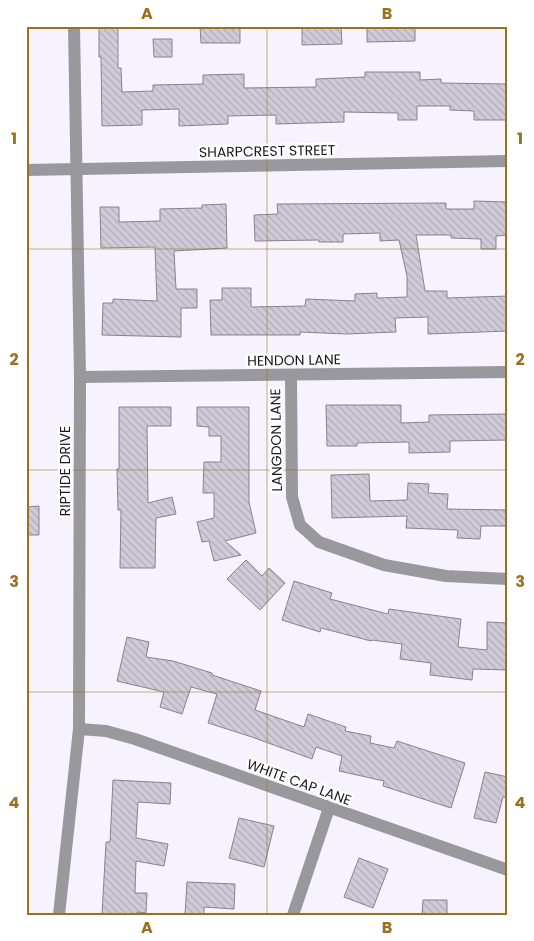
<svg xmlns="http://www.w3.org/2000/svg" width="534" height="941" viewBox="0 0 534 941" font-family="Poppins,sans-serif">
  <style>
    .building { fill: url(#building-back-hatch); stroke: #86838d }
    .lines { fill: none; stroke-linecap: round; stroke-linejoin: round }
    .minor { stroke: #99989c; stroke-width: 12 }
    .grid { fill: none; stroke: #9d7020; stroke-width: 1; stroke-opacity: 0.55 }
    .labels { text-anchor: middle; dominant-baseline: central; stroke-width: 5; stroke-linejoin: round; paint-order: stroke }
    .street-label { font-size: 14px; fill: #19181c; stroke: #fff }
    .neatline { fill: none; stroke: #9d7020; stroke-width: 2 }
    .grid-label { font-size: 16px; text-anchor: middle; font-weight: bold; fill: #9d7020 }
  </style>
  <defs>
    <pattern id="building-back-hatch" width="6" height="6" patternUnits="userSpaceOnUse" patternTransform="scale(1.25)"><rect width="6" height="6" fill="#cfcbd7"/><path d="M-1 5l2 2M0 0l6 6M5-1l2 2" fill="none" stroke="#b1aeb8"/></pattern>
  </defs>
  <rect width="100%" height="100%" fill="#f6f3ff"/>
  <g class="building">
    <polygon points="99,26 118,26 118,68 121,68 122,92 153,91 153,85 203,84 203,75 244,74 244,88 316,87 316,79 365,77 365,72 420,72 420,80 441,79 441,83 508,84 508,120 474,120 474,111 450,110 450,106 417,106 417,120 398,120 398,113 344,112 344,122 276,124 276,115 228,116 228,124 179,126 179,109 142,110 142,125 102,126 101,57 99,57"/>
    <polygon points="200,26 240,26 240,43 201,43"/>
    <polygon points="302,26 341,26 342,44 302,45"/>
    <polygon points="367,26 415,26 415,41 367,42"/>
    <polygon points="153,39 172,39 172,57 154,57"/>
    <polygon points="474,201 508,202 508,235 496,236 496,249 481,249 481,239 451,238 451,235 416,235 425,291 447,291 447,298 508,296 508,331 428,334 428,317 395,318 396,332 346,334 300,332 300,335 211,335 210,300 222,300 222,288 251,288 251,307 305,306 306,299 355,301 355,294 377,293 377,298 407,297 407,276 399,240 380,241 380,233 343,234 343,242 319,242 319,240 255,241 254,215 278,214 277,204 446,203 446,209 474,209"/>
    <polygon points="226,204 227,248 174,251 176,289 197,289 197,308 181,308 181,337 102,335 103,303 113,303 113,299 157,301 155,247 101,248 100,207 119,207 119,222 160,221 160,209 202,208 202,205"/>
    <polygon points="326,405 401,405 401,423 429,422 429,415 508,414 508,440 450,441 450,452 409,453 409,442 357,443 357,446 327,446"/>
    <polygon points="119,407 171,407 171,426 147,426 148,503 172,497 176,514 156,518 155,568 120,568 121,510 118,510 117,469 119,469"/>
    <polygon points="197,407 249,407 249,502 256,533 225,541 241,555 214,561 209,541 202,542 197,522 214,518 214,493 203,493 204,462 221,462 221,436 209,436 209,427 197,426"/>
    <polygon points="369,474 370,501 407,500 408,483 429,484 428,493 448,494 447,509 508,510 508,526 481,526 480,539 457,538 458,530 406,528 407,516 332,518 331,475"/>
    <polygon points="39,506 39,535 26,535 26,507"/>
    <polygon points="246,560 262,576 269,568 285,583 260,610 227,579"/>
    <polygon points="294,581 332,593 330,599 388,614 389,609 461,619 458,647 487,650 487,622 508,623 508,670 473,669 472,680 430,675 431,663 400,659 402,644 372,640 371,641 321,628 320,632 282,620"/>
    <polygon points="127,637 149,642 146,657 173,661 212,673 212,675 261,691 255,710 304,727 308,714 346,727 345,731 371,736 370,743 394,748 397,741 465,763 451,808 383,786 384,781 339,771 342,756 316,747 312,759 252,737 208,723 217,694 191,687 182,714 160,707 164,692 117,681"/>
    <polygon points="485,772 508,777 508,798 503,797 496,823 474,818"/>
    <polygon points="113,780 171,783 170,804 138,802 136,838 168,844 164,866 136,861 135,893 147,893 146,913 137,912 137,915 102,915 106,842 110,842"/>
    <polygon points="239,818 274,826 264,867 229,858"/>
    <polygon points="359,858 388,869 373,908 344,897"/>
    <polygon points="187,882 235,884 234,909 204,907 204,915 185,915"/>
    <polygon points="423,900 447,900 447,915 422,915"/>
  </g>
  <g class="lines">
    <g class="minor">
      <polyline points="26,170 508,161"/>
      <polyline points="291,375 292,497 300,525 319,542 384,565 446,576 508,579"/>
      <polyline points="80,377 508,372"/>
      <polyline points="79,729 106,731 135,739 508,870"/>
      <polyline points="59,915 79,729 80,377 74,26"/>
      <polyline points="293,915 329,808"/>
    </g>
  </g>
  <path class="grid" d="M 267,26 L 267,915M 26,249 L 508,249M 26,470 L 508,470M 26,692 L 508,692"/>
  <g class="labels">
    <g class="street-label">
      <text transform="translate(267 151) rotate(-1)">SHARPCREST STREET</text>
      <text transform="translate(294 360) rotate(-1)">HENDON LANE</text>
      <text transform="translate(276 440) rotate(-91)">LANGDON LANE</text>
      <text transform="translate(65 471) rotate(-90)">RIPTIDE DRIVE</text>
      <text transform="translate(299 782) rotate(20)">WHITE CAP LANE</text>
    </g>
  </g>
  <rect width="534" height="941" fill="none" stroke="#ffffff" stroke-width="55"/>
  <rect x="28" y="28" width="478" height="886" class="neatline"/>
  <g class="grid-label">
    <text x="147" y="19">A</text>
    <text x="387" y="19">B</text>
    <text x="14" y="144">1</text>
    <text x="520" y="144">1</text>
    <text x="14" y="365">2</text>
    <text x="520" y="365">2</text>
    <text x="14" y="587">3</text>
    <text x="520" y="587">3</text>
    <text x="14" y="808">4</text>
    <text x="520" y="808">4</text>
    <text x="147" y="933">A</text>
    <text x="387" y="933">B</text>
  </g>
</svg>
